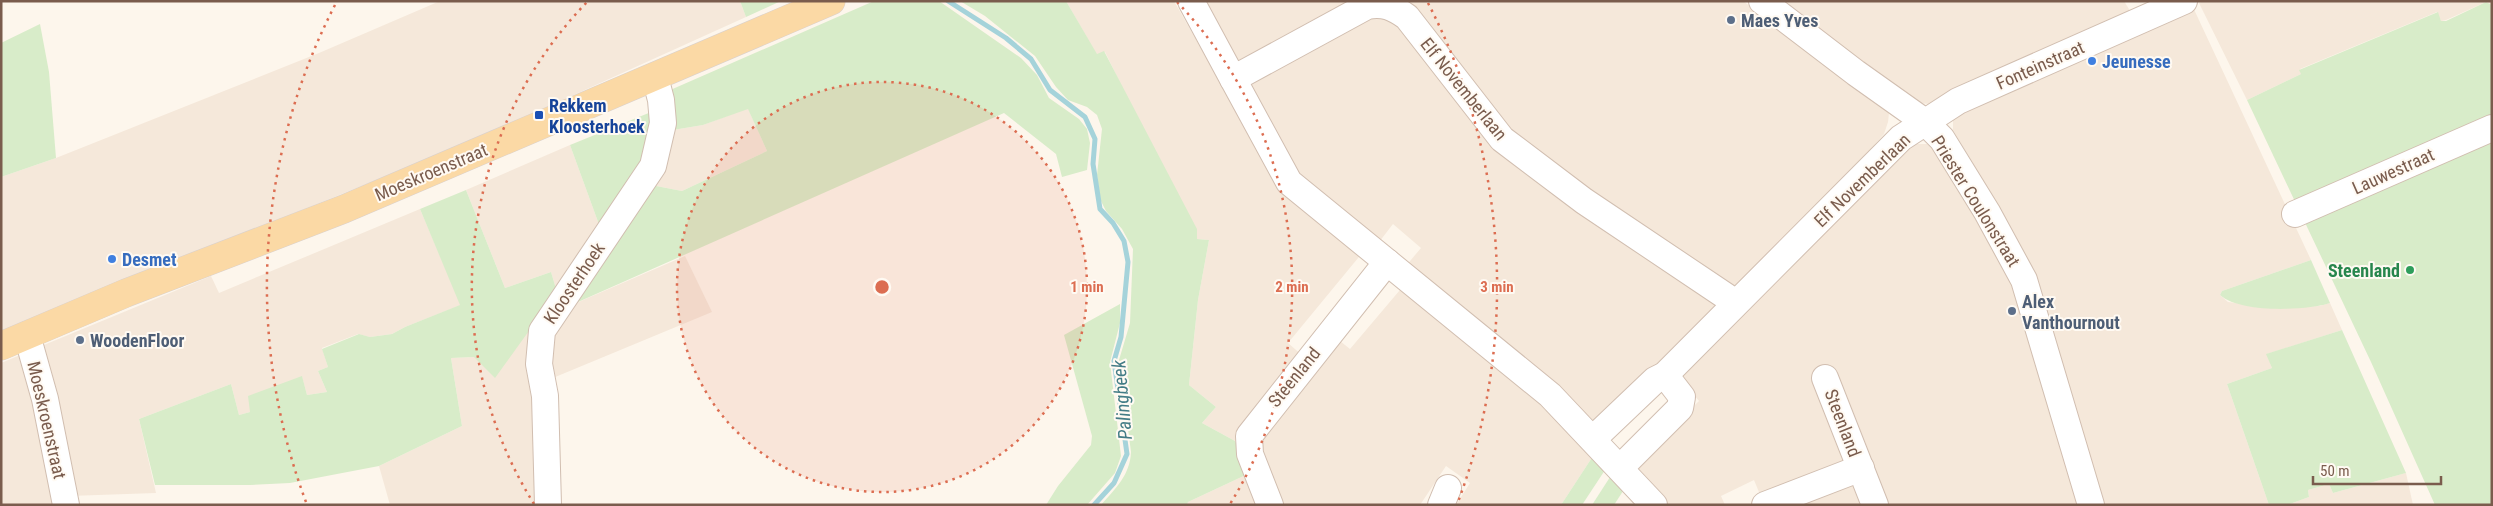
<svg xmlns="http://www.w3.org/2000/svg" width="2493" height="506" viewBox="0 0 2493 506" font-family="'Roboto Condensed',sans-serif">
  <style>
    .residential { fill: #f5e8da }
    .green { fill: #d8ecc9 }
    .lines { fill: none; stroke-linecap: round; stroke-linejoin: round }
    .stream { stroke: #a5d3da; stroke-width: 5 }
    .minor-casing { stroke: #d1beb0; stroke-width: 28 }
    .major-casing { stroke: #dad1cd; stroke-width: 29 }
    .minor { stroke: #fff; stroke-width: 26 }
    .major { stroke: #fbd9a5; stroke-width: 28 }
    .ring { fill: none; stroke: #dc6d51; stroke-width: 2.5; stroke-dasharray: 2.5 5 }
    .service-dot { fill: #5c6f8a; stroke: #fffaf3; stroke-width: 2 }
    .shop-dot { fill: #3f7fe0; stroke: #fffaf3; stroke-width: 2 }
    .transit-dot { fill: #1a4fb4; stroke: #fffaf3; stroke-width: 2 }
    .leisure-dot { fill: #2e9e5b; stroke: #fffaf3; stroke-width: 2 }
    .labels { text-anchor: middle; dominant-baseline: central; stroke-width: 4; stroke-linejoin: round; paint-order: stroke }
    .service-label { font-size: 18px; font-weight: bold; fill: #4e5e75; stroke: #fffaf3; text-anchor: start }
    .shop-label { font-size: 18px; font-weight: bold; fill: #366cbe; stroke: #fffaf3; text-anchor: start }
    .street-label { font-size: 18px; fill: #7a5c4d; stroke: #fffaf3 }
    .transit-label { font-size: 18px; font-weight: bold; fill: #164399; stroke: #fffaf3; text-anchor: start }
    .leisure-label { font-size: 18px; font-weight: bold; fill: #27864d; stroke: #fffaf3; text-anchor: end }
    .water-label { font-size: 19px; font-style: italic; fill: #437c86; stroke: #fffaf3 }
    .centre { fill: #dc6d51; stroke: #fffaf3; stroke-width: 2.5 }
    .ring-label { font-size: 15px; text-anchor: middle; font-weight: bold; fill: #dc6d51; stroke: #fffaf3; stroke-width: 4; stroke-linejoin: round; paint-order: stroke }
  </style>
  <rect width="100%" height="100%" fill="#fdf6ec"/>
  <g class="residential">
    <polygon points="440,1 740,1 746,17 468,143 1,332 1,177 56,158 319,53"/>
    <polygon points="1066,1 1174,1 1278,184 1363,252 1288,343 1303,356 1235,441 1202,423 1216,407 1189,385 1198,300 1209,240 1197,239 1105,52 1097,55"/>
    <polygon points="1205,1 1358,1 1236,63"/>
    <polygon points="1407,1 1743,1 1880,103 1889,113 1888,122 1884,134 1752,282 1741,288 1726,285 1589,192 1505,126"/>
    <polygon points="1778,1 2124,1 2132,14 1930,104 1917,103"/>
    <polygon points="2203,1 2492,1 2492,5 2486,2 2446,20 2441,21 2437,12 2300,69 2301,74 2247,100 2199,3"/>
    <polygon points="2191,3 2311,260 2222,291 2220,295 2228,302 2277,308 2319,306 2330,303 2342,330 2267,354 2272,368 2227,384 2269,505 2098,505 2006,219 1953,130 1953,119 1958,111"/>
    <polygon points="1377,16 1398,21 1493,142 1716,305 1715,317 1596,425 1405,267 1421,248 1393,224 1376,246 1299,184 1250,83 1366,19"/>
    <polygon points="748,108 767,151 682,191 651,185 673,130 703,125"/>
    <polygon points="1915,144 1927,144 1939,153 2016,278 2080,505 1881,505 1846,461 1761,497 1754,480 1721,496 1725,505 1666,505 1636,471 1638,461 1699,401 1678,375"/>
    <polygon points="570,145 601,230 557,292 551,272 505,288 466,190"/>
    <polygon points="420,209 461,305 405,327 392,334 370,337 358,334 322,348 328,367 318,371 327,392 307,395 302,377 250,412 239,415 231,384 139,419 156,493 69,496 39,347 211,276 219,293"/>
    <polygon points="685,256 712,312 548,380 544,363 560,310"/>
    <polygon points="1405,284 1544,400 1595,453 1561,505 1456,505 1470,483 1446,466 1420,505 1278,505 1259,436 1335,337 1350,349"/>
    <polygon points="536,322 542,505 390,505 379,466 462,426 451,358 474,357"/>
    <polygon points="30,351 60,505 1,505 1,363"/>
    <polygon points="1250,473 1262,505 1187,505 1188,502"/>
    <polygon points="2406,473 2413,505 2287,505 2309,497 2308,490 2329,484 2333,493"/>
    <polygon points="1850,479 1870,505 1780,505"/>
  </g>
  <g class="green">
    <polygon points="740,1 781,1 746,17"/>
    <polygon points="874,1 939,1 1021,58 1037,75 1049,98 1079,119 1087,129 1090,143 1087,170 1062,177 1056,154 1004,113 560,310 651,185 682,191 767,151 748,109 703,125 673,130 668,91"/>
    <path d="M 960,1 L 1066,1 L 1097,54 L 1104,51 L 1197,229 L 1197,239 L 1209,240 L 1198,300 L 1189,385 L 1216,407 L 1202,423 L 1235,441 L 1250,473 L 1188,502 L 1187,505 L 1101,505 C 1116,488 1130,475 1131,452 L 1119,360 L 1130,323 L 1133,249 L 1122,229 L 1106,211 L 1100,199 L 1097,175 L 1102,129 L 1097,115 L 1087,107 L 1068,100 L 1056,87 L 1035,56 L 985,16 Z"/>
    <polygon points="2486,2 2492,5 2492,505 2435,505 2371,362 2247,100 2301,74 2299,70 2438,12 2441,21 2446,21"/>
    <polygon points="40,24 49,72 56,158 1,177 1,43"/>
    <polygon points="656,110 652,149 601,230 570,145"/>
    <polygon points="466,190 505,288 551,272 557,292 495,378 474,357 451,358 462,426 379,466 337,474 290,483 250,485 155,485 139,419 231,384 239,415 250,412 248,396 302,376 307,395 327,392 318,371 328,367 322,349 359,334 370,337 392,334 405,327 460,305 420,209"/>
    <path d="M 2311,260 L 2330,303 C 2304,311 2240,313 2220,295 L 2222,291 Z"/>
    <polygon points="1120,304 1120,323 1110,362 1121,456 1115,473 1087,505 1046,505 1058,486 1091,445 1092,436 1064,335"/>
    <polygon points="2342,330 2406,473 2333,493 2329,484 2308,490 2309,497 2287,505 2269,505 2227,384 2272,368 2266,354"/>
    <polygon points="1595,453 1607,467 1582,505 1561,505"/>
    <polygon points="1612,474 1625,488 1614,505 1592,505"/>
  </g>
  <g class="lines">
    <polyline class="stream" points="948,1 1006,38 1031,59 1050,90 1085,117 1095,139 1093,164 1100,209 1113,223 1124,241 1128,262 1121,337 1114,361 1127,454 1114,483 1094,505"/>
    <defs>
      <g id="minor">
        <path d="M 1191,1 L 1233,79 L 1367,6 C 1384,3 1393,7 1407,17 L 1502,139 L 1584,201 L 1736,303"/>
        <polyline points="1762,1 1856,73 1925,122 1942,139 1987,212 2024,280 2091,505"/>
        <polyline points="1233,79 1289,182 1550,395 1654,505"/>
        <polyline points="2295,214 2492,128"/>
        <polyline points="27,335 45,399 66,505"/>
        <polyline points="1825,378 1875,505"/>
        <polyline points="1593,439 1655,380 1665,375 1901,138 1958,101 2184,1"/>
        <polyline points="1620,468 1680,408 1682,397 1665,375"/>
        <polyline points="548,505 545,396 539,364 542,331 653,166 663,123 661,100 655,77"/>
        <polyline points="1270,505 1250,454 1249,436 1387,262"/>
        <polyline points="1441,505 1448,488"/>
        <polyline points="1765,505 1861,468"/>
      </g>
      <polyline id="major" points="1,346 126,293 344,209 831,1"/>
    </defs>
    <use href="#minor" class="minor-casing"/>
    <use href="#major" class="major-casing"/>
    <use href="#minor" class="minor"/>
    <use href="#major" class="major"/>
  </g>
  <circle cx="882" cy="287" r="205" fill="#dc6d51" fill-opacity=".12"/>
  <g class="ring">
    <circle cx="882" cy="287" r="205"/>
    <path d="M534 504A410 410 0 0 1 587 2M1177 2A410 410 0 0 1 1230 504"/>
    <path d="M306 502A615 615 0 0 1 336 3M1428 3A615 615 0 0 1 1458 502"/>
  </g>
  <g class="service-dot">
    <circle cx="1731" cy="20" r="5"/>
    <circle cx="2012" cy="311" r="5"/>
    <circle cx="80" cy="340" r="5"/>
  </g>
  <g class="shop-dot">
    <circle cx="2092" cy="61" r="5"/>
    <circle cx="112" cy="259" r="5"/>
  </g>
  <rect class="transit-dot" x="534" y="110" width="10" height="10" rx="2.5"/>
  <circle class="leisure-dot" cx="2410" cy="270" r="5"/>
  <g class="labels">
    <g class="service-label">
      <text x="1741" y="20">Maes Yves</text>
      <text x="2022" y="301">Alex<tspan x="2022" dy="21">Vanthournout</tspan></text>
      <text x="90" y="340">WoodenFloor</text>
    </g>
    <g class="shop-label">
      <text x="2102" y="61">Jeunesse</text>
      <text x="122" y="259">Desmet</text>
    </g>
    <g class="street-label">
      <text transform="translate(2040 65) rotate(-24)">Fonteinstraat</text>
      <text transform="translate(1464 89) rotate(51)">Elf Novemberlaan</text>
      <text transform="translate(2393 171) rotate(-24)">Lauwestraat</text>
      <text transform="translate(431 172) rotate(-23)">Moeskroenstraat</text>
      <text transform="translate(1862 180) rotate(-44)">Elf Novemberlaan</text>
      <text transform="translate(1976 201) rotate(58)">Priester Coulonstraat</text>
      <text transform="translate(574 283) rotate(-56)">Kloosterhoek</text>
      <text transform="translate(1294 377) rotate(-51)">Steenland</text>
      <text transform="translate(47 420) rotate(77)">Moeskroenstraat</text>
      <text transform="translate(1843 423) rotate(69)">Steenland</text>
    </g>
    <g class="transit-label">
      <text x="549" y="105">Rekkem<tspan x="549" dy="21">Kloosterhoek</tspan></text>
    </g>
    <g class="leisure-label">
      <text x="2400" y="270">Steenland</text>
    </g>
    <g class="water-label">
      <text transform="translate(1122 400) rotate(-95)">Palingbeek</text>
    </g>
  </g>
  <circle cx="882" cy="287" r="8" class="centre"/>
  <g class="ring-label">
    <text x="1087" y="292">1 min</text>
    <text x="1292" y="292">2 min</text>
    <text x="1497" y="292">3 min</text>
  </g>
  <rect width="2493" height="506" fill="none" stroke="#7a5c4d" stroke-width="5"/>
  <path d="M2313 476v8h128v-8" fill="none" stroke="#7a5c4d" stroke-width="2.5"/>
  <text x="2320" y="476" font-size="15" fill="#7a5c4d" stroke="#fffaf3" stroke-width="4" paint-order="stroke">50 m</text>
</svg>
